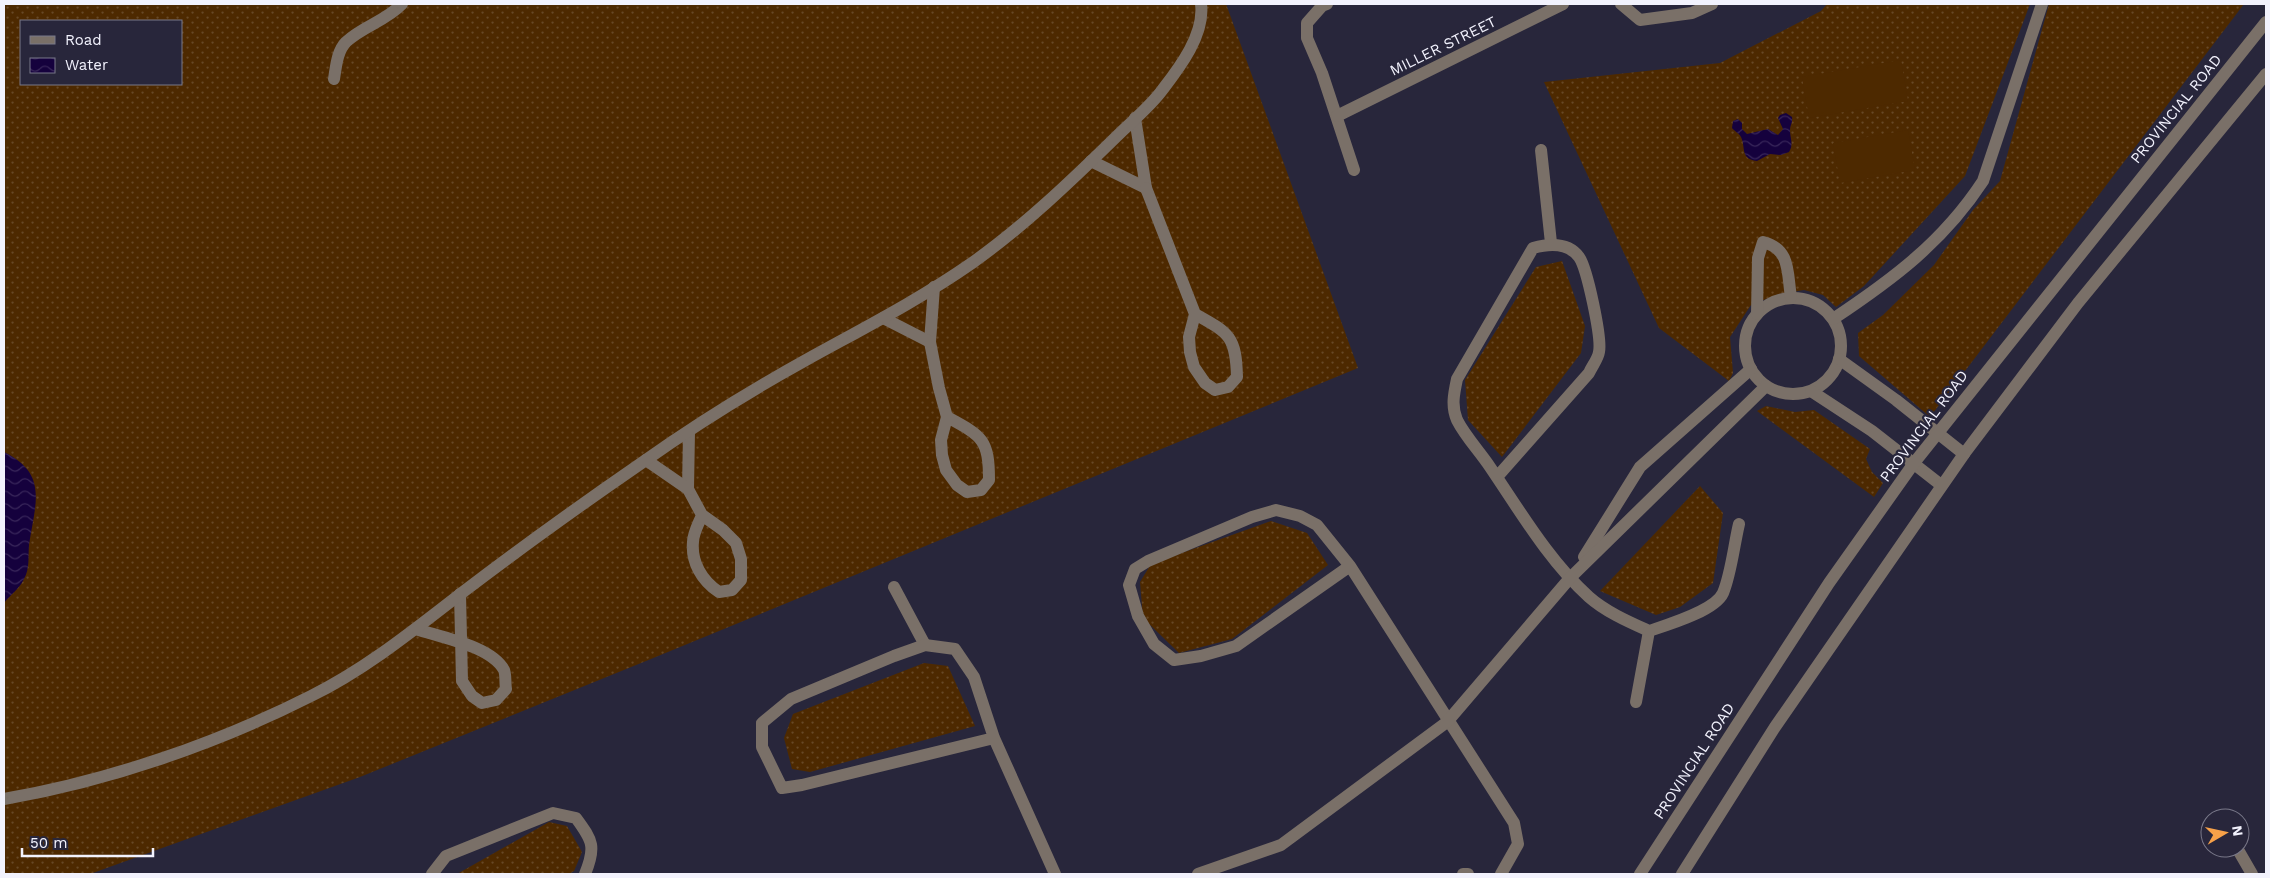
<svg xmlns="http://www.w3.org/2000/svg" width="2270" height="878" viewBox="0 0 2270 878" font-family="'Work Sans',sans-serif">
  <style>
    .grass { fill: url(#grass-dots); fill-rule: evenodd }
    .garden { fill: #4d2900 }
    .water { fill: url(#water-waves) }
    .lines { fill: none; stroke-linecap: round; stroke-linejoin: round }
    .minor { stroke: #7a7068; stroke-width: 12 }
    .labels { text-anchor: middle; dominant-baseline: central; stroke-width: 4.5; stroke-linejoin: round; paint-order: stroke }
    .street-label { font-size: 15px; fill: #f2f2fd; stroke: #28263b }
  </style>
  <defs>
    <pattern id="grass-dots" width="8" height="8" patternUnits="userSpaceOnUse" patternTransform="scale(1.25)"><rect width="8" height="8" fill="#4d2900"/><path d="M2 2h.1M6 6h.1" fill="none" stroke="#674826" stroke-width="1.8" stroke-linecap="round"/></pattern>
    <pattern id="water-waves" width="16" height="10" patternUnits="userSpaceOnUse" patternTransform="scale(1.25)"><rect width="16" height="10" fill="#15013d"/><path d="M0 5q4-4 8 0t8 0" fill="none" stroke="#38265a"/></pattern>
  </defs>
  <rect width="100%" height="100%" fill="#28263b"/>
  <g class="grass">
    <path d="M 4,4 L 1226,4 L 1358,368 L 646,661 L 360,777 L 90,874 L 4,874 ZM 21,21 L 181,21 L 181,84 L 21,84 Z"/>
    <polygon points="1827,4 2030,4 1965,176 1864,286 1836,307 1823,295 1804,290 1779,294 1751,305 1730,337 1733,373 1729,381 1659,328 1544,82 1720,63 1821,11"/>
    <polygon points="2049,4 2244,4 1930,417 1859,356 1858,333 1883,315 1934,265 1973,210 2000,181"/>
    <polygon points="1562,261 1585,326 1581,353 1502,457 1468,420 1465,380 1536,267"/>
    <polygon points="1766,406 1795,412 1814,410 1870,449 1866,459 1872,472 1883,483 1874,497 1757,411"/>
    <polygon points="1700,486 1723,513 1713,583 1680,607 1656,615 1600,591"/>
    <polygon points="1271,521 1307,533 1328,565 1232,639 1179,653 1143,618 1140,582 1151,564"/>
    <polygon points="924,663 948,666 975,726 810,772 792,769 784,738 793,714"/>
    <polygon points="549,822 567,826 582,852 574,871 569,874 457,874"/>
  </g>
  <g class="garden">
    <polygon points="1901,60 1908,101 1809,118 1802,77"/>
    <polygon points="1908,130 1915,170 1840,183 1833,143"/>
  </g>
  <g class="water">
    <path d="M 1786,113 L 1792,117 C 1793,123 1790,125 1790,130 C 1790,139 1794,144 1789,152 L 1781,155 L 1770,154 L 1757,161 C 1740,159 1746,148 1741,137 C 1739,133 1734,131 1732,128 L 1733,121 L 1738,119 L 1742,123 L 1742,129 L 1747,134 L 1768,129 L 1778,135 L 1783,129 L 1778,118 L 1780,115 Z"/>
    <path d="M 4,452 C 49,474 35,504 29,545 C 28,556 30,569 24,579 C 20,588 10,595 4,603 Z"/>
  </g>
  <g class="lines">
    <g class="minor">
      <polyline points="1327,4 1322,6 1307,23 1307,38 1322,73 1354,170"/>
      <polyline points="1621,4 1640,20 1692,13 1712,4"/>
      <path d="M 334,79 C 336,67 337,51 346,42 C 363,26 386,21 402,4"/>
      <polyline points="1337,116 1563,4"/>
      <polyline points="1541,150 1551,243"/>
      <polyline points="1091,161 1146,188 1135,118"/>
      <path d="M 1146,188 L 1195,314 L 1189,337 L 1190,352 L 1194,367 L 1205,383 L 1215,390 L 1228,387 L 1237,377 C 1236,336 1229,333 1195,314"/>
      <path d="M 934,287 L 930,342 L 939,388 L 947,417 L 941,440 L 942,455 L 946,470 L 957,485 L 967,492 L 981,490 L 989,480 C 989,439 982,436 947,417"/>
      <circle cx="1793" cy="346" r="48"/>
      <path d="M 1757,314 L 1758,258 L 1763,242 C 1791,249 1787,273 1791,297"/>
      <polyline points="883,318 930,342"/>
      <path d="M 1833,319 C 1893,279 1943,242 1983,181 L 2042,4"/>
      <polyline points="1839,359 1896,400 1964,454"/>
      <polyline points="1811,391 1872,431 1941,485"/>
      <path d="M 689,432 L 688,489 L 702,515 L 723,530 L 736,543 L 741,559 L 741,580 L 732,590 L 719,592 C 702,581 691,562 693,542 C 693,533 699,523 702,515"/>
      <polyline points="646,460 688,489"/>
      <path d="M 1497,477 L 1589,373 C 1592,366 1598,359 1599,352 C 1602,338 1587,268 1579,257 C 1568,242 1548,244 1533,248 L 1457,379 C 1454,393 1451,406 1457,420 C 1465,436 1480,452 1490,467 C 1520,511 1549,561 1589,597 C 1606,612 1629,622 1649,631 C 1667,625 1715,611 1723,593 C 1731,574 1734,545 1739,524"/>
      <polyline points="1584,557 1640,467 1751,369"/>
      <polyline points="1350,566 1236,646 1201,656 1174,660 1154,644 1138,616 1129,585 1135,569 1148,561 1252,517 1276,510 1300,516 1317,525 1350,566 1514,823 1518,844 1501,874"/>
      <polyline points="894,587 925,645"/>
      <path d="M 416,629 C 440,637 491,646 504,670 C 506,674 505,684 506,689 L 496,700 L 482,703 L 472,696 L 462,681 L 460,594"/>
      <polyline points="1636,702 1649,631"/>
      <polyline points="994,738 802,785 782,788 762,747 762,723 791,699 894,656 925,645 955,649 974,677 994,738 1055,874"/>
      <path d="M 4,799 C 108,781 216,744 311,696 C 366,669 415,629 463,592 C 522,547 582,504 643,462 C 695,425 750,391 806,360 C 862,329 919,300 972,263 C 1023,227 1071,181 1116,137 C 1132,121 1150,107 1163,89 C 1180,67 1205,34 1201,4"/>
      <polyline points="2237,848 2252,874"/>
      <path d="M 432,874 L 446,856 L 553,813 L 576,818 C 593,841 596,847 585,874"/>
      <polyline points="1198,874 1281,845 1447,722 1570,578 1766,386"/>
      <polyline points="1463,874 1468,874"/>
      <polyline points="1640,874 1829,583 1914,463 2266,22"/>
      <polyline points="1682,874 1775,727 1964,454 2078,303 2266,74"/>
    </g>
  </g>
  <g class="labels">
    <g class="street-label">
      <text transform="translate(1443 46) rotate(-26)">MILLER STREET</text>
      <text transform="translate(2176 109) rotate(-51)">PROVINCIAL ROAD</text>
      <text transform="translate(1924 426) rotate(-53)">PROVINCIAL ROAD</text>
      <text transform="translate(1694 761) rotate(-57)">PROVINCIAL ROAD</text>
    </g>
  </g>
  <rect width="2270" height="878" fill="none" stroke="#f2f2fd" stroke-width="10"/>
  <rect x="20" y="20" width="162" height="65" fill="#28263b" stroke="#797889"/>
  <rect x="30" y="36" width="25" height="8" fill="#7a7068" stroke="#797889"/>
  <text x="65" y="45" font-size="15" fill="#f2f2fd">Road</text>
  <rect x="30" y="58" width="25" height="15" fill="url(#water-waves)" stroke="#797889"/>
  <text x="65" y="70" font-size="15" fill="#f2f2fd">Water</text>
  <g transform="translate(2225 833) rotate(81)"><circle r="24" fill="#28263b" stroke="#797889"/>
  <path d="M0-4L9 19L0 12L-9 19Z" fill="#f7a149"/>
  <text y="-8" font-size="14" font-weight="bold" text-anchor="middle" fill="#f2f2fd">N</text>
  </g>
  <path d="M22 848v8h131v-8" fill="none" stroke="#f2f2fd" stroke-width="2.5"/>
  <text x="30" y="848" font-size="15" fill="#f2f2fd" stroke="#28263b" stroke-width="4" paint-order="stroke">50 m</text>
</svg>
